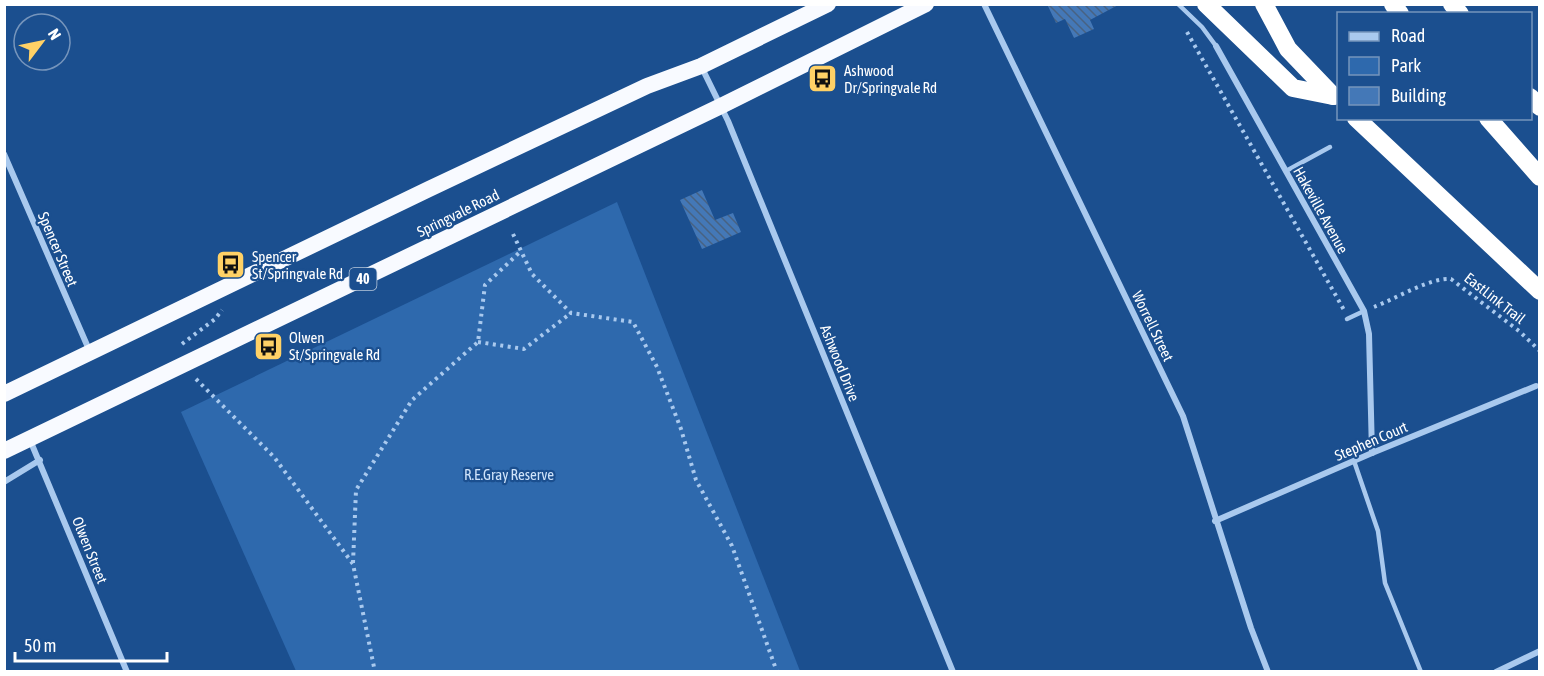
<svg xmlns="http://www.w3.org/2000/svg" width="1544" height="676" viewBox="0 0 1544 676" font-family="'Asap Condensed',sans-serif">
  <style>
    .park { fill: #2e69ad }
    .building { fill: url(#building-back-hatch) }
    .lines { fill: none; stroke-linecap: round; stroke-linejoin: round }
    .path { stroke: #a9c9ee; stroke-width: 4; stroke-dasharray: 3 4.5; stroke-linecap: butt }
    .service { stroke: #a9c9ee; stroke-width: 4.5 }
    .minor { stroke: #a9c9ee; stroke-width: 6 }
    .trunk { stroke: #f8faff; stroke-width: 16 }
    .motorway { stroke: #fff; stroke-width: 18 }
    .labels { text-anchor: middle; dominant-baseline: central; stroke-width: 4.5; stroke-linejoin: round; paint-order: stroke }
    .shield { fill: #1b4f8f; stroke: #bbcadd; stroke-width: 1.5 }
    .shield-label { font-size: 14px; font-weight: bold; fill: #fff }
    .poi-label { font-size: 15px; fill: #fff; stroke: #1b4f8f; text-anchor: start }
    .street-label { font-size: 15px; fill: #fff; stroke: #1b4f8f }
    .park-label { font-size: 15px; fill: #cfe3fa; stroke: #1b4f8f }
  </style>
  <defs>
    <pattern id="building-back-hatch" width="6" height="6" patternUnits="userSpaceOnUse" patternTransform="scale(1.5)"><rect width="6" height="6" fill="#4478b7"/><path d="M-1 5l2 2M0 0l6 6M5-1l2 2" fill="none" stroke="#486282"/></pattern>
  </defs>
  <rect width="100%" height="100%" fill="#1b4f8f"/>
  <polygon class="park" points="617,202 800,671 296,671 181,412"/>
  <g class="building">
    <polygon points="1047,4 1120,4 1090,20 1094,29 1074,38 1065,19 1056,23"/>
    <polygon points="702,190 715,220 733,213 741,232 702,249 680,200"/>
  </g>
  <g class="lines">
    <g class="path">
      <polyline points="1187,32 1344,310"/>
      <polyline points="513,234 532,274 571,313 633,322 657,367 681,429 696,480 732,546 777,672"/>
      <path d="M 1374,307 C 1395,299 1431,277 1451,279 L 1519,331 L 1540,351"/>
      <polyline points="478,342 524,349 571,313"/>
      <polyline points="182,344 215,319 222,310"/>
      <polyline points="196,379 274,457 353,564 375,672"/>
      <polyline points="353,563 356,490 412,400 478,342 485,285 521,251"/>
    </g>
    <g class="service">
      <polyline points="1178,4 1202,27 1216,46"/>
      <polyline points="1286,171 1330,147"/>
      <polyline points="1347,319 1364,311"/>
      <polyline points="1354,461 1378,531 1385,583 1421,672"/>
    </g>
    <g class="minor">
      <polyline points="984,4 1183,416 1251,628 1268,672"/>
      <polyline points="1216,46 1364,311 1369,334 1372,453"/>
      <polyline points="702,68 728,121 953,672"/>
      <polyline points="4,154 90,352"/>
      <polyline points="30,440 127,672"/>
      <polyline points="4,482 40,460"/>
      <polyline points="1215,521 1372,453 1536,386"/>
      <polyline points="1496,672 1540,651"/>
    </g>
    <g class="trunk">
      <polyline points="4,394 429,189 647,86 701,66 828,4"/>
      <polyline points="4,451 721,106 926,4"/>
    </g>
    <g class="motorway">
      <polyline points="1206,4 1293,88 1333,96"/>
      <polyline points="1264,4 1288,49 1333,96"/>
      <polyline points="1393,4 1400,14"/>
      <polyline points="1452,4 1460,14"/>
      <polyline points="1530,97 1540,107"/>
      <polyline points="1356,118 1540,291"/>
      <polyline points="1488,118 1540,177"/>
    </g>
  </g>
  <defs>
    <symbol id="bus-square" viewBox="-11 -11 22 22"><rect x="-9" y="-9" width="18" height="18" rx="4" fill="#ffd166" stroke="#1b4f8f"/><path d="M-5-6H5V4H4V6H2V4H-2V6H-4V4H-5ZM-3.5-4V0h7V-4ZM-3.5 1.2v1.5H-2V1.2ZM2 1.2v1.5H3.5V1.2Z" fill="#111"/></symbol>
  </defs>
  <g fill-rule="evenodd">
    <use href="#bus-square" x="806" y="62" width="33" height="33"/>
    <use href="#bus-square" x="214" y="248" width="33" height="33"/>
    <use href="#bus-square" x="252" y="330" width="33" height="33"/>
  </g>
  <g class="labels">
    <rect class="shield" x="349.5" y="268" width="27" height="22" rx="4.5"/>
    <g class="shield-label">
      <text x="363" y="279">40</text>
    </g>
    <g class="poi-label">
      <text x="844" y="70">Ashwood<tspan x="844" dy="17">Dr/Springvale Rd</tspan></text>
      <text x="252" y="256">Spencer<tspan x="252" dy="17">St/Springvale Rd</tspan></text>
      <text x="289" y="337">Olwen<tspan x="289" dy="17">St/Springvale Rd</tspan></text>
    </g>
    <g class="street-label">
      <text transform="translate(1321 210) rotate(61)">Hakeville Avenue</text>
      <text transform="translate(458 213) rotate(-26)">Springvale Road</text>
      <text transform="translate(58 249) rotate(67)">Spencer Street</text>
      <text transform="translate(1495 298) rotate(38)">EastLink Trail</text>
      <text transform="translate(1153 326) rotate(64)">Worrell Street</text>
      <text transform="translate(840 363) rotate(68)">Ashwood Drive</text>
      <text transform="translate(1371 441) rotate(-23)">Stephen Court</text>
      <text transform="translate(90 550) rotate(68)">Olwen Street</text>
    </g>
    <g class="park-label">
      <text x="509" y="474">R.E.Gray Reserve</text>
    </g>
  </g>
  <rect width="1544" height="676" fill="none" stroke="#ffffff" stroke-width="12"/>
  <rect x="1337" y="12" width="195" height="108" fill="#1b4f8f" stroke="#7695bc" stroke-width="1.5"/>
  <rect x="1349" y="32" width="30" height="9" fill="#a9c9ee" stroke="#7695bc" stroke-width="1.5"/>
  <text x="1391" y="42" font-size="18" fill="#ffffff">Road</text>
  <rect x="1349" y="57" width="30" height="18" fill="#2e69ad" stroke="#7695bc" stroke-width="1.5"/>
  <text x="1391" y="72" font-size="18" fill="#ffffff">Park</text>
  <rect x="1349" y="87" width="30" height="18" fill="#4478b7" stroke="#7695bc" stroke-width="1.5"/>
  <text x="1391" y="102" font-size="18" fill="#ffffff">Building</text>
  <g transform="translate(42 42) rotate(58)"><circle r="28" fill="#1b4f8f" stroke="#7695bc" stroke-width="1.5"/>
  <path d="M0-4.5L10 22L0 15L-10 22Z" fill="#ffd166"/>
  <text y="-9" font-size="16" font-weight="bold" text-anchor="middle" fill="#ffffff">N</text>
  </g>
  <path d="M15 652v9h152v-9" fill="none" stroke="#ffffff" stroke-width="3"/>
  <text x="24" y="652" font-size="18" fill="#ffffff" stroke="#1b4f8f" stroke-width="4.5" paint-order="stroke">50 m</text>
</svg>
